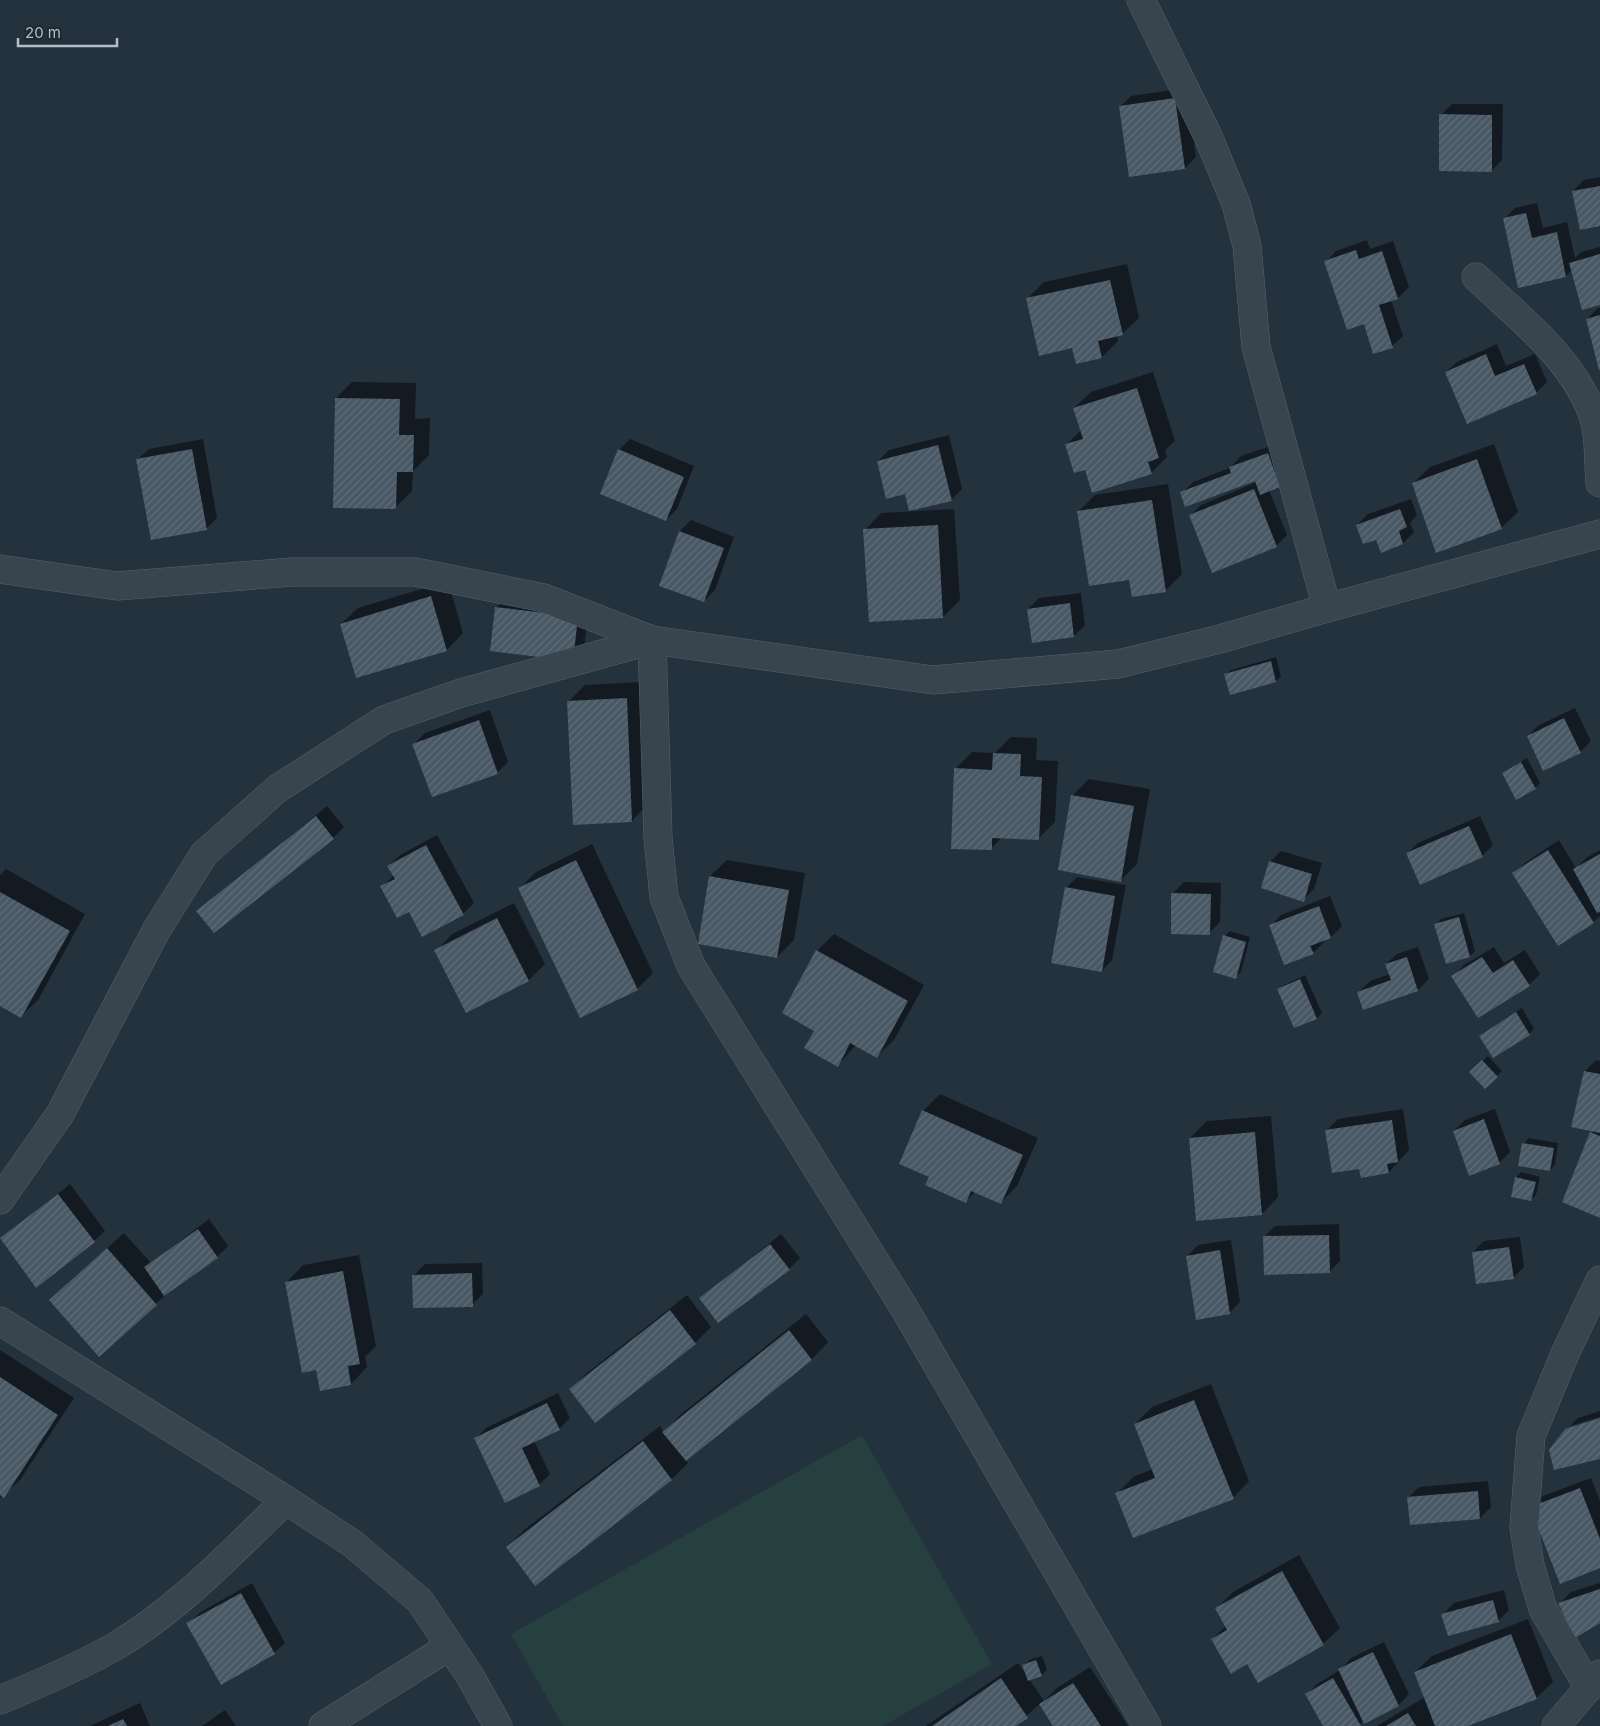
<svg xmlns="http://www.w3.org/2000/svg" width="1600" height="1726" viewBox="0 0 1600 1726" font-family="Inter,sans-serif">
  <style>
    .grass { fill: #263f3f }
    .shadow { fill: #0007 }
    .building { fill: url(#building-hatch) }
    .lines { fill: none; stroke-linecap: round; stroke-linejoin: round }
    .minor-casing { stroke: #56616c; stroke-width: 29 }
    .minor { stroke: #38444e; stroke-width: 28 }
  </style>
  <defs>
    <pattern id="building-hatch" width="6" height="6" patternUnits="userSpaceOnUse" patternTransform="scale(1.25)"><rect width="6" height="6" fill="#485864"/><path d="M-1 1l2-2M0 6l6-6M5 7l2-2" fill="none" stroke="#606e79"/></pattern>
  </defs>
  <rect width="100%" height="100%" fill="#24323e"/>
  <polygon class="grass" points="862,1435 992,1664 883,1726 563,1726 511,1634"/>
  <g class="shadow">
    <polygon points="1186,88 1196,157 1185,168 1120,107 1131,96"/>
    <polygon points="1452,104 1503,104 1502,160 1491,171 1441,115"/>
    <polygon points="1600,177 1600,225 1573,191 1584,180"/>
    <polygon points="1537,203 1543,228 1567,222 1575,258 1581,252 1600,247 1600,303 1572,270 1566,276 1519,286 1504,219 1515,208"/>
    <polygon points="1367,240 1370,249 1393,241 1409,287 1398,298 1391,300 1403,336 1392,346 1364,322 1326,262 1336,251"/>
    <polygon points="1127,264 1139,318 1122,334 1117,335 1118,341 1102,357 1077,363 1073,347 1027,299 1044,282"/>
    <polygon points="1598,308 1600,308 1600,366 1587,319"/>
    <polygon points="1497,344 1506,366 1535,354 1547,382 1536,393 1468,422 1446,372 1457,362"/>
    <polygon points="1153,372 1175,441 1165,450 1167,457 1151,473 1085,468 1066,445 1081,430 1074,408 1091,392"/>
    <polygon points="352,382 416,383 415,419 430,418 429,455 413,471 412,491 396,507 336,398"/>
    <polygon points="949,435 962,489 951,500 906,493 878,461 889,450"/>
    <polygon points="203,439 217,518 206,529 138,459 149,449"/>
    <polygon points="630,439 694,466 677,509 666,520 619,450"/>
    <polygon points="1279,443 1279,486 1269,490 1287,535 1276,546 1190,516 1201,505 1257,482 1256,480 1182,493 1193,482 1230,468 1241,456"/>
    <polygon points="1494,444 1518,512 1501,528 1413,483 1430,467"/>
    <polygon points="1168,484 1182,574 1165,591 1078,512 1095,495"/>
    <polygon points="1411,499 1417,515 1410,523 1414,532 1403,543 1376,538 1357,525 1368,514"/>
    <polygon points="954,509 960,600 943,617 870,621 865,530 881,513"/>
    <polygon points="691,520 734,537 715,590 704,601 680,531"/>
    <polygon points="448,581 463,633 447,650 357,676 341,624 358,608"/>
    <polygon points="1081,593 1085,625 1074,636 1028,609 1039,598"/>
    <polygon points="507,597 589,607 584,649 573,660 496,608"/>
    <polygon points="1276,657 1281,676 1276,681 1231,693 1226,675 1231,670"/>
    <polygon points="643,682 648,804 632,821 569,701 585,685"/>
    <polygon points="1575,708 1591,741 1580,752 1528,736 1539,725"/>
    <polygon points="490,710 508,762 497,773 414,744 425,733"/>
    <polygon points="1011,737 1037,738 1036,760 1058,761 1055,822 1038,839 1002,837 991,849 955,769 972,752 995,753"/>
    <polygon points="1527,758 1540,783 1535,788 1503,773"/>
    <polygon points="1089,779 1150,789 1137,864 1121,880 1072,796"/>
    <polygon points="327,806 344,827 333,838 198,911"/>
    <polygon points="1480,816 1493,845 1482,856 1407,854 1418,843"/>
    <polygon points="437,835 474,903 463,914 382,887 394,875 389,866 400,855"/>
    <polygon points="1559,840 1576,868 1586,858 1600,850 1600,916 1593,922 1514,873 1525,863"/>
    <polygon points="592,844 653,973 637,989 520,888 536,872"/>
    <polygon points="1281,851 1322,863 1314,889 1303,900 1270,862"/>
    <polygon points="727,860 805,873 794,940 777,957 710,876"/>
    <polygon points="6,869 85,914 38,1000 21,1016 0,1004 0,875"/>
    <polygon points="1077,877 1126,885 1112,960 1102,971 1066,888"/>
    <polygon points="1184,882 1221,883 1220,922 1209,933 1173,893"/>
    <polygon points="1330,896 1342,926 1331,937 1323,940 1324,942 1313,953 1270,926 1281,915"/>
    <polygon points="514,903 545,964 529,980 467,1011 436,951 452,934"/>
    <polygon points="1464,913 1475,951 1470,956 1435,925 1441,919"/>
    <polygon points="1230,931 1250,937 1241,972 1235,978 1225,936"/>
    <polygon points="834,934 924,985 894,1040 877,1056 856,1045 838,1065 816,1031 784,1013 817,951"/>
    <polygon points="1418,947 1429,979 1418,990 1364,1008 1359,992 1370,981 1390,974 1386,964 1397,954"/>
    <polygon points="1494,947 1504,963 1525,950 1540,974 1529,985 1453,976 1464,965"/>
    <polygon points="1305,975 1322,1013 1317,1018 1295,1027 1279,990 1284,985"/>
    <polygon points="1522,1008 1534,1029 1529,1034 1480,1036"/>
    <polygon points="1488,1056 1502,1071 1485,1087 1471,1072"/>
    <polygon points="1596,1060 1600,1061 1600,1217 1591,1133 1594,1131 1585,1071"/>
    <polygon points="940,1094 1038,1138 1017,1186 1000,1203 975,1192 966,1201 930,1176 901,1163 923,1111"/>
    <polygon points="1403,1109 1409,1150 1389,1172 1360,1167 1327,1130 1338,1119"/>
    <polygon points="1495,1109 1510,1152 1499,1163 1454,1131 1465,1120"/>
    <polygon points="1271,1116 1278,1197 1262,1214 1190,1138 1207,1121"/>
    <polygon points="1529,1138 1558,1143 1555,1165 1550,1170 1523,1144"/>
    <polygon points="1521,1172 1540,1177 1536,1195 1531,1200 1516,1178"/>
    <polygon points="70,1184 105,1231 94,1241 1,1239"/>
    <polygon points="209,1219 228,1246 217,1257 170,1291 99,1355 67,1284 124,1233 151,1263"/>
    <polygon points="1339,1224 1340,1261 1329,1272 1264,1237 1275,1226"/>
    <polygon points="781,1234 800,1258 789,1269 701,1298"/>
    <polygon points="1520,1237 1524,1267 1513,1278 1473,1252 1484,1241"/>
    <polygon points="1231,1240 1240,1302 1229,1313 1187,1256 1198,1245"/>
    <polygon points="359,1255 376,1346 365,1357 367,1367 351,1384 317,1369 287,1282 303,1265"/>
    <polygon points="482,1263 483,1294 472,1305 414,1275 425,1264"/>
    <polygon points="687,1295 711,1327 695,1343 571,1389 587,1373"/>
    <polygon points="806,1314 828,1342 812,1359 685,1459 688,1463 672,1479 536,1584 507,1547 524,1530 660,1426 664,1432 680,1415"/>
    <polygon points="0,1350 74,1398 20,1480 0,1498"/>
    <polygon points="1211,1384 1249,1481 1233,1498 1117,1494 1133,1477 1153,1469 1135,1424 1152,1407"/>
    <polygon points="558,1393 570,1418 559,1429 534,1441 550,1474 539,1485 475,1439 486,1428"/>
    <polygon points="1600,1411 1600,1417 1570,1426 1578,1418"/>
    <polygon points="1591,1478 1600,1501 1600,1567 1532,1507 1543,1496"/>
    <polygon points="1488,1481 1491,1507 1480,1518 1408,1498 1419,1487"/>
    <polygon points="1299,1555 1340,1628 1323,1644 1248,1663 1212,1639 1226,1626 1216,1609 1233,1592"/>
    <polygon points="252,1583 285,1643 274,1653 188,1624 199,1613"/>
    <polygon points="1600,1583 1600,1622 1560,1603 1571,1592"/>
    <polygon points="1504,1590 1509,1610 1498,1621 1443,1614 1454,1603"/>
    <polygon points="1528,1619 1553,1682 1536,1698 1464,1726 1377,1726 1425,1697 1415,1672 1432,1656"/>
    <polygon points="1384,1642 1409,1694 1399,1705 1364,1720 1358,1726 1325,1726 1306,1695 1317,1684 1340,1670 1351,1658"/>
    <polygon points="1042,1656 1047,1670 1041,1675 1029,1679 1044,1701 1057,1688 1090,1667 1128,1726 1054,1726 1040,1704 1014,1726 926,1726 1018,1663 1026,1674 1024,1666 1029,1660"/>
    <polygon points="140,1703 150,1726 90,1726"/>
    <polygon points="225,1710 236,1726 202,1726"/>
  </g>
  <g class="building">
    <polygon points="1175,98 1185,169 1129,177 1119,106"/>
    <polygon points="1439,114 1492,115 1492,172 1439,171"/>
    <polygon points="1600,186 1600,226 1580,230 1572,191"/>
    <polygon points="1526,213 1532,238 1557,232 1566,277 1518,288 1503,218"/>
    <polygon points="1356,250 1359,259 1382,251 1398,299 1379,305 1393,348 1373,354 1364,324 1347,330 1324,261"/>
    <polygon points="1600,254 1600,305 1582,310 1569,263"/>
    <polygon points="1110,280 1123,335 1098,341 1102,358 1076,364 1072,348 1039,356 1026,298"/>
    <polygon points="1600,315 1600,370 1599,370 1586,319"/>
    <polygon points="1486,354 1495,376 1524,364 1537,394 1467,424 1445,372"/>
    <polygon points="1137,388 1159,458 1148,462 1152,474 1092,493 1085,470 1074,473 1065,444 1083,439 1073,408"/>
    <polygon points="335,398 400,399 399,435 414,435 413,472 397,472 396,509 333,508"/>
    <polygon points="938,445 952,501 909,511 905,494 886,499 877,461"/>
    <polygon points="192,449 207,530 151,540 136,459"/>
    <polygon points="618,449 684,477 666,521 600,494"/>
    <polygon points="1268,453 1280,487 1260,495 1255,481 1185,507 1180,492 1231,473 1229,467"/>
    <polygon points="1477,459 1502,529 1436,553 1412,483"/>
    <polygon points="1254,489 1277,547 1212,573 1189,515"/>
    <polygon points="1152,500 1166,592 1132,597 1129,580 1089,586 1077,511"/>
    <polygon points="1400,509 1407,527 1399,531 1403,544 1381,553 1376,540 1363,544 1356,525"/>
    <polygon points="938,525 943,618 869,622 863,529"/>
    <polygon points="679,531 724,548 704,602 659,586"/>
    <polygon points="431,596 447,651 356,678 340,624"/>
    <polygon points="1070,603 1074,637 1032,643 1027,609"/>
    <polygon points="495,607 578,617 573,661 490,651"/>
    <polygon points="1271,661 1276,682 1230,695 1224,674"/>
    <polygon points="627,698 632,822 573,825 567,701"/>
    <polygon points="1564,718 1581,753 1543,771 1527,736"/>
    <polygon points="479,720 498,774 432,797 412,744"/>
    <polygon points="993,753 1021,754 1020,776 1042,777 1039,840 992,838 992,850 951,849 954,768 992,770"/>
    <polygon points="1521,762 1536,789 1516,800 1502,773"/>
    <polygon points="1071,795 1134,806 1121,882 1058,870"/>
    <polygon points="316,816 334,839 214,933 196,911"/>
    <polygon points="1469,826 1483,857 1420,885 1406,853"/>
    <polygon points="426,845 464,915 422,937 409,912 397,918 380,886 395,879 387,866"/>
    <polygon points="1548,850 1594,923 1558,946 1512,873"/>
    <polygon points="1600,854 1600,912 1597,913 1573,869"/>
    <polygon points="576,860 638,990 580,1018 518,888"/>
    <polygon points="1269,861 1312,874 1304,902 1261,888"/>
    <polygon points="709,876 789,890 777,958 698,944"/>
    <polygon points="1065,887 1115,896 1102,972 1051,963"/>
    <polygon points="0,892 70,931 21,1018 0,1006"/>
    <polygon points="1171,893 1211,894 1210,935 1171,934"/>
    <polygon points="1319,906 1331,938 1310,946 1314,954 1284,965 1269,925"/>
    <polygon points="1459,917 1470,957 1446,964 1434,924"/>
    <polygon points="497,918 529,981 466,1013 434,950"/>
    <polygon points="1223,935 1246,942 1236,979 1213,972"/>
    <polygon points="816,950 908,1001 877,1058 850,1043 838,1067 804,1048 814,1031 782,1013"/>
    <polygon points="1407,957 1418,991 1363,1010 1357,992 1391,980 1385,964"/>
    <polygon points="1482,957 1493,973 1513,960 1530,986 1478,1018 1451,976"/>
    <polygon points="1300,979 1317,1019 1294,1028 1277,989"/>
    <polygon points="1516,1012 1530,1035 1493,1058 1479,1036"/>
    <polygon points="1482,1060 1498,1077 1485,1089 1469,1072"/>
    <polygon points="1584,1071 1600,1074 1600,1133 1571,1127"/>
    <polygon points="922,1110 1023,1155 1001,1204 971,1191 966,1203 925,1185 929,1177 899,1164"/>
    <polygon points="1484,1119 1500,1164 1469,1176 1453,1131"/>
    <polygon points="1392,1120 1398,1162 1387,1164 1389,1173 1361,1178 1359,1169 1332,1173 1325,1130"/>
    <polygon points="1255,1132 1262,1215 1196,1221 1189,1138"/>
    <polygon points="1590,1132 1600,1136 1600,1218 1562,1202"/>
    <polygon points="1522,1143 1554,1148 1550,1171 1518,1166"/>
    <polygon points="1515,1177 1536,1182 1531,1201 1511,1197"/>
    <polygon points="58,1194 95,1242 36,1288 0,1238"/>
    <polygon points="198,1229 218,1258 164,1296 144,1267"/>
    <polygon points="1329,1235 1330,1273 1264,1275 1263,1236"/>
    <polygon points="770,1244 790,1270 718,1323 699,1298"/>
    <polygon points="1509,1247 1514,1279 1476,1284 1472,1252"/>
    <polygon points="107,1248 157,1305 99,1357 49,1300"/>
    <polygon points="1220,1250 1230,1314 1196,1320 1186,1256"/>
    <polygon points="343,1271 360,1364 348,1366 351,1385 320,1391 316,1370 302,1373 285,1282"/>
    <polygon points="472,1273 473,1307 413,1308 412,1275"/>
    <polygon points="670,1310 696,1344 595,1423 569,1389"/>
    <polygon points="789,1330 812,1360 686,1461 662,1432"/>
    <polygon points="0,1377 58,1415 4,1498 0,1495"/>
    <polygon points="1194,1400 1234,1499 1133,1538 1115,1493 1155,1478 1134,1424"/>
    <polygon points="547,1403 560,1430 522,1448 540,1486 505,1503 474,1438"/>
    <polygon points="1600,1418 1600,1459 1554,1470 1549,1450 1565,1429"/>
    <polygon points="643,1441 672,1480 535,1586 506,1547"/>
    <polygon points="1580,1488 1600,1539 1600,1568 1560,1584 1530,1507"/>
    <polygon points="1478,1491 1480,1519 1410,1525 1407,1497"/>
    <polygon points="1282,1571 1324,1645 1258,1683 1247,1664 1231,1674 1211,1639 1227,1630 1215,1608"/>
    <polygon points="1600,1589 1600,1623 1575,1638 1558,1603"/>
    <polygon points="241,1593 275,1654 221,1685 186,1623"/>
    <polygon points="1493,1600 1499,1622 1448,1636 1441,1614"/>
    <polygon points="1511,1634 1537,1699 1468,1726 1435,1726 1414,1672"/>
    <polygon points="1373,1652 1399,1706 1364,1724 1338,1669"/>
    <polygon points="1036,1660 1042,1676 1028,1681 1022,1665"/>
    <polygon points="1001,1678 1028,1718 1016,1726 932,1726"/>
    <polygon points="1333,1678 1361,1726 1323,1726 1305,1694"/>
    <polygon points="1073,1683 1101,1726 1053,1726 1039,1704"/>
    <polygon points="1408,1713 1416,1726 1386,1726"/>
    <polygon points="123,1719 127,1726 108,1726"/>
  </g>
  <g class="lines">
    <defs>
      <g id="minor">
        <polyline points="1141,0 1208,136 1236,204 1247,246 1256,347 1327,608"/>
        <path d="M 1476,277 C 1518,317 1569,355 1591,410 C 1600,432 1598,460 1600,483"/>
        <polyline points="0,569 117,586 292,572 415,572 544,598 652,640 933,680 1118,664 1220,639 1327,608 1600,534"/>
        <polyline points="0,1200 60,1114 157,929 204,854 277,789 384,720 461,693 652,640 658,838 664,897 691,966 903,1306 1147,1726"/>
        <polyline points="0,1321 286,1500 353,1544 420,1601 470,1676 498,1726"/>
        <polyline points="1589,1688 1543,1609 1530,1565 1524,1527 1531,1436 1564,1356 1600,1280"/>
        <path d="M 0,1700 C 39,1684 77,1668 114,1647 C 179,1609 233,1551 286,1500"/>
        <polyline points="323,1726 450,1646"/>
        <polyline points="1556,1726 1600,1674"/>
      </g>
    </defs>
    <use href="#minor" class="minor-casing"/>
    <use href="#minor" class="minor"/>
  </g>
  <path d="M18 38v8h99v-8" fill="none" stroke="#b4bec9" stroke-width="2.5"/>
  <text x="25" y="38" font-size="15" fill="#b4bec9" stroke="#1d2933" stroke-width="4" paint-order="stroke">20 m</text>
</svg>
